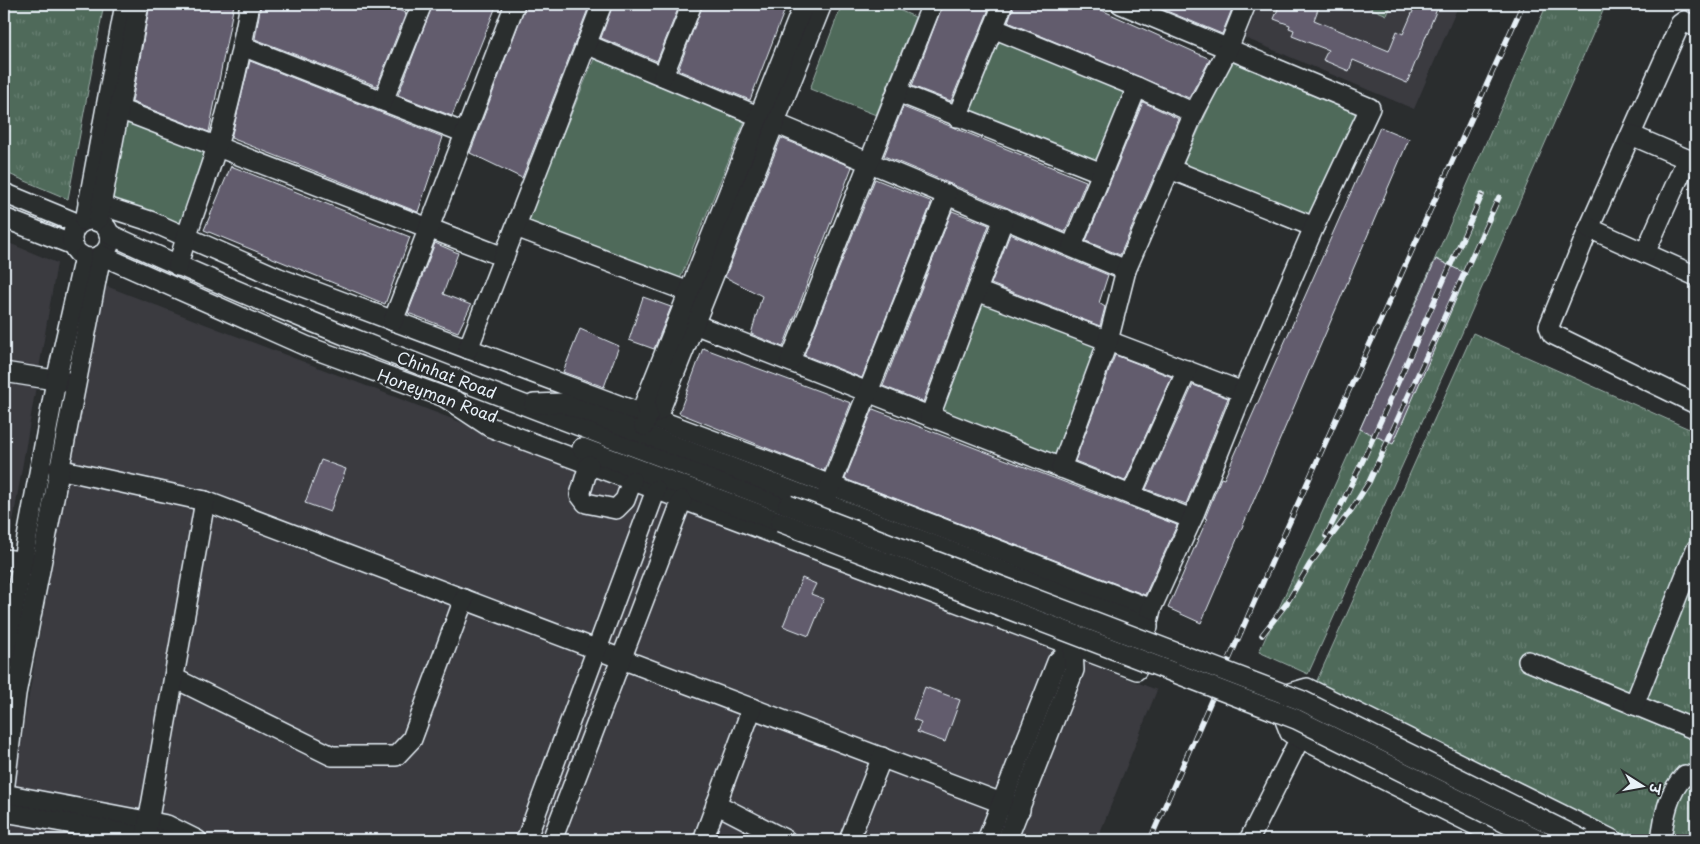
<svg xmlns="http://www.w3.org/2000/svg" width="1700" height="844" viewBox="0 0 1700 844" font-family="'Playpen Sans','Playpen Sans Deva',sans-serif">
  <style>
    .built { fill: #3b3b41 }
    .grass { fill: url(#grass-tufts); stroke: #9caea9 }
    .park { fill: #4f6a5a; stroke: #9caea9 }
    .building { fill: #625c6d; stroke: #e8f1f8 }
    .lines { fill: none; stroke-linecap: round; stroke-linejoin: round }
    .minor-casing { stroke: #e8f1f8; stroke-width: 22 }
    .minor { stroke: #2a2d2e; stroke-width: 19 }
    .rail-casing { stroke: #e8f1f8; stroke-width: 5.5 }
    .rail { stroke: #2a2d2e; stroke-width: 4; stroke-dasharray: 11; stroke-linecap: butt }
    .minor-bridge-casing { stroke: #e8f1f8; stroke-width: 22; stroke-linecap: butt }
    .minor-bridge { stroke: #2a2d2e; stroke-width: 19 }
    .labels { text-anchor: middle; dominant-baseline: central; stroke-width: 4.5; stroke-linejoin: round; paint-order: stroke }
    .street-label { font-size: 16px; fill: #e8f1f8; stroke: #2a2d2e }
  </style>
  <defs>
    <pattern id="grass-tufts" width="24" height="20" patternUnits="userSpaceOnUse" patternTransform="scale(1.25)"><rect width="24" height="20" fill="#4f6a5a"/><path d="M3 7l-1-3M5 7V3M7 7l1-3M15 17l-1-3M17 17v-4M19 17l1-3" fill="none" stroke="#688072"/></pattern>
  </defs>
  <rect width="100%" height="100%" fill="#2a2d2e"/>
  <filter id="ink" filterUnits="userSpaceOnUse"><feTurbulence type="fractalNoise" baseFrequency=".02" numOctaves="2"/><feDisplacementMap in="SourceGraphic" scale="10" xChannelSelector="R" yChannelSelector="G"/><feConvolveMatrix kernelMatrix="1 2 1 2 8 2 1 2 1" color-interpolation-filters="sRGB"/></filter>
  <g filter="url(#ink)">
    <g class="built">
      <polygon points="1258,4 1459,4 1414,109 1245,38"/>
      <polygon points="4,241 57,263 4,574"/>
      <polygon points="106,286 1157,690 1097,840 4,840 69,463"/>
    </g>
    <g class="grass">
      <polygon points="4,4 104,4 68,199 4,172"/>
      <polygon points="1547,4 1606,4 1462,333 1308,674 1259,652 1360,429"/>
      <polygon points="1473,333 1696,432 1696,840 1631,840 1315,685"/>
    </g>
    <g class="park">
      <polygon points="842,4 885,4 915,17 876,115 810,89"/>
      <polygon points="1361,4 1392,4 1387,15"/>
      <polygon points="995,35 1130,91 1098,168 962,113"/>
      <polygon points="594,59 746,118 680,279 527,220"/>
      <polygon points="1230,61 1359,115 1312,218 1183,165"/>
      <polygon points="122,118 210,151 183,232 106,198"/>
      <polygon points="981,295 1102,345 1057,457 934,414"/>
    </g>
    <g class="building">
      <polygon points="150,4 234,4 209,132 132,102"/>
      <polygon points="261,4 383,4 406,13 377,86 255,39"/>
      <polygon points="433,4 497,4 452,116 398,95"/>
      <polygon points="526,4 590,4 522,178 470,153"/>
      <polygon points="613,4 680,4 657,61 601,38"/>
      <polygon points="703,4 787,4 750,100 678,70"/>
      <polygon points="943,4 991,4 951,101 912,86"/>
      <polygon points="1014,4 1098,4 1097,8 1210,59 1189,98 1008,22"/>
      <polygon points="1150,4 1234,4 1222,34"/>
      <polygon points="1280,4 1320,4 1314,20 1389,51 1397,31 1403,34 1416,4 1439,4 1407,83 1353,60 1349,71 1323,60 1328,50 1292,36 1294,30 1289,28 1290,25 1274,19"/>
      <polygon points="250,61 443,137 418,212 231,138"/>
      <polygon points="1143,102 1179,119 1120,255 1086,241"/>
      <polygon points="903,107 1086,181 1065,232 884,156"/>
      <polygon points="1380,127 1409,139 1201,623 1168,608 1207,519 1205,518 1221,478 1224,479"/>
      <polygon points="781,138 852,167 783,347 751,334 762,296 725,277"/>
      <polygon points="231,166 410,237 385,304 204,230"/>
      <polygon points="875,179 930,201 931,204 862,378 804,355"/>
      <polygon points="952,211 989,225 923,402 883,386"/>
      <polygon points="1010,234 1108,275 1099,303 1105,307 1100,326 991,284"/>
      <polygon points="435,243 458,253 443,294 471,305 458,332 408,313"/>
      <polygon points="1436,259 1467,274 1393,444 1360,429"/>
      <polygon points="643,297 671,307 654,349 629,340"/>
      <polygon points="580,329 619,346 604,387 563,372"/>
      <polygon points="703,348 851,403 824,471 679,413"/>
      <polygon points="1115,355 1172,377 1125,481 1075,461"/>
      <polygon points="1193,385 1228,398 1186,504 1146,489"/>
      <polygon points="873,409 1177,525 1145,595 845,479"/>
      <polygon points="321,460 346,469 330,512 305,503"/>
      <polygon points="802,578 816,584 811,594 824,599 809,636 783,626"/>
      <polygon points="925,687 960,700 945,742 917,732 921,722 913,719"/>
    </g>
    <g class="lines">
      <defs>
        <g id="minor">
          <polyline points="1696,27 1684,21 1680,24 1589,228 1549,326 1552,334 1696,404"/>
          <polyline points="993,28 1137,87 1194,113"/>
          <polyline points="586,44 1126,270"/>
          <polyline points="242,46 465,133"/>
          <polyline points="663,76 692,4"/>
          <polyline points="897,92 1102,173"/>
          <polyline points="383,101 422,4"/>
          <polyline points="119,109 504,257"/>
          <polyline points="957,117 1003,4"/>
          <polyline points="1631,135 1696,163"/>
          <polyline points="1170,169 1314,227"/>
          <polyline points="4,193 79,224"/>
          <polyline points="88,201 150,221 279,278 771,462 1151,609"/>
          <polyline points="4,218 73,245"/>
          <circle cx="91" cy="239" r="19"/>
          <polyline points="85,221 125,4"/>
          <polyline points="98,222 139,4"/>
          <polyline points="516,227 689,292"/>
          <polyline points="1589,228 1696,276"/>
          <path d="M 109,234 C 330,336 561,418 788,505"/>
          <polyline points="1072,246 1137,87"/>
          <polyline points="1645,253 1687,159"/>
          <path d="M 178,266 C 188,226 204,188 216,149 C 231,102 241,52 250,4"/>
          <polyline points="977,291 1243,392"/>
          <polyline points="393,321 515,4"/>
          <polyline points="694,324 1192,519"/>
          <polyline points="468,349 602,4"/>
          <polyline points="790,361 932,4"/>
          <polyline points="4,372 67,382"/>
          <polyline points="446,398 490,427 1137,670 1151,609 1192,519 1243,392 1314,227 1370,108 1121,4"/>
          <polyline points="534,404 563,403 1148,627"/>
          <polyline points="648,416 660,410 822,4"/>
          <polyline points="930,416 1004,218"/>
          <polyline points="644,426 648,416 645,402 804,4"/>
          <polyline points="582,448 780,522"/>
          <polyline points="589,465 580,495 586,503 616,509 625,500 632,481"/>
          <polyline points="1061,468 1108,341 1126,270 1194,113 1228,49 1246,4"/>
          <polyline points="58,469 205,501 1020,810"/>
          <polyline points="1131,495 1187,370"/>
          <polyline points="826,497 947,194"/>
          <polyline points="4,559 35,563"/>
          <polyline points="1528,661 1696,730"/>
          <polyline points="4,662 56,381 84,257"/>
          <polyline points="174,678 332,756 396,756 412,739 464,599"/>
          <polyline points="1634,705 1696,549"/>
          <polyline points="4,792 16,694 101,255 306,346 458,402"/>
          <polyline points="4,794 167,825 197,840"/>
          <polyline points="716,804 786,840"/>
          <polyline points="4,812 165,840"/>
          <polyline points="145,840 205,501"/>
          <polyline points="526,840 656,490"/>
          <polyline points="552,840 682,500"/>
          <polyline points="703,840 752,708"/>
          <polyline points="849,840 882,757"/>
          <polyline points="987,840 1057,662 1073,647"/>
          <polyline points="1007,840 1074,670 1073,647"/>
          <polyline points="1249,840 1300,738"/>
          <polyline points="1505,840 1290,733 1276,697 1307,688 1613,840"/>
          <path d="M 1661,840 C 1664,817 1668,792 1685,775 L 1696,777"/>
        </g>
      </defs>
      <use href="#minor" class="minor-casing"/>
      <use href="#minor" class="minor"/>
      <defs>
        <g id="rail">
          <polyline points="1326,536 1363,460 1482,195"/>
          <polyline points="1262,635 1287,603 1310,564 1352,509 1369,482 1499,197"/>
          <polyline points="1150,840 1273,559 1523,4"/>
        </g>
      </defs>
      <use href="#rail" class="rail-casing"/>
      <use href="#rail" class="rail"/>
      <defs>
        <g id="minor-bridge">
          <polyline points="788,505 1303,701 1583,840"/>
          <polyline points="780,522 1296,719 1540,840"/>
        </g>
      </defs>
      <use href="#minor-bridge" class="minor-bridge-casing"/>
      <use href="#minor-bridge" class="minor-bridge"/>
    </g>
  </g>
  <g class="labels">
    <g class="street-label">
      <text transform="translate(447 374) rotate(21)">Chinhat Road</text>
      <text transform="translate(438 395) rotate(20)">Honeyman Road</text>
    </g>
  </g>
  <rect width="1700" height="844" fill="none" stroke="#2a2d2e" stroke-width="20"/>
  <rect x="10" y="10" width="1680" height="824" fill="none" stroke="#e8f1f8" stroke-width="2" filter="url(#ink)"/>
  <g transform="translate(1642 786) rotate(101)" stroke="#2a2d2e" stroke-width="4" paint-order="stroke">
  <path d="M0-4L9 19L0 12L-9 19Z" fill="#e8f1f8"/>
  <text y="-8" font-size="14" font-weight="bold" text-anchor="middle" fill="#e8f1f8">उ</text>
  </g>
</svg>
